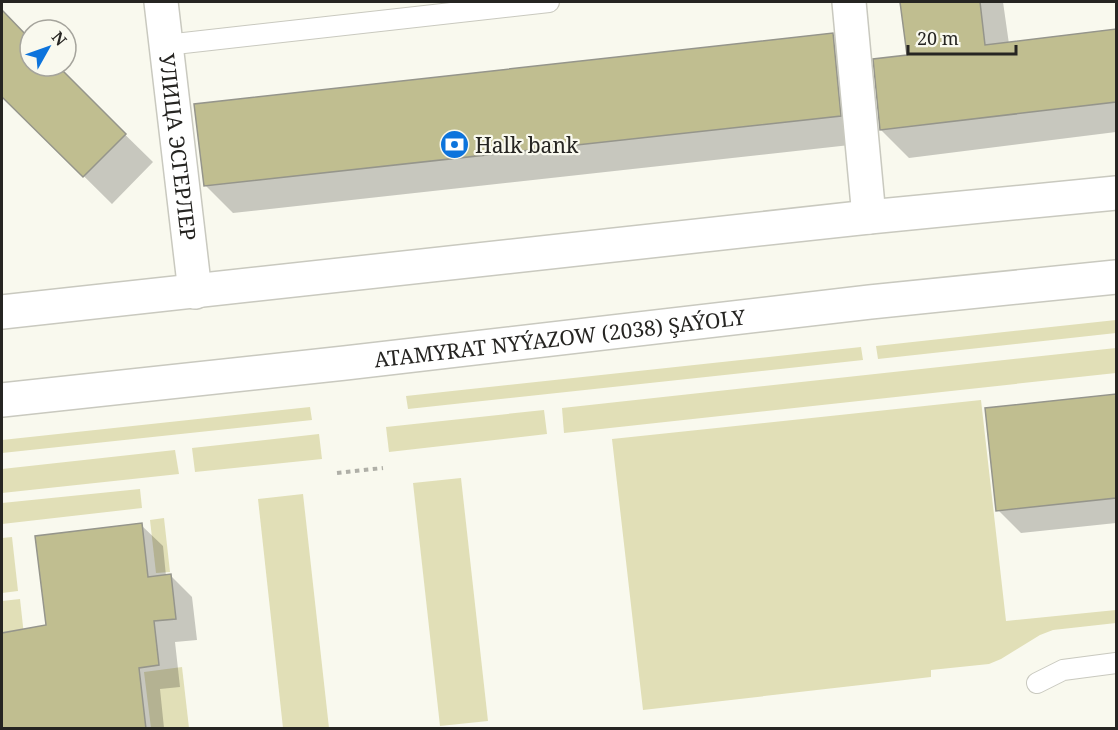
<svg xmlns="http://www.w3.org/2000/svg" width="1118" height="730" viewBox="0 0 1118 730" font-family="'Noto Serif',serif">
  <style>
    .green { fill: #e1dfb7 }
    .shadow { fill: #0003 }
    .building { fill: #c0be90; stroke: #95958b; stroke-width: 1.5 }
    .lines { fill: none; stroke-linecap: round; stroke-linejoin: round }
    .service-casing { stroke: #c9c9bf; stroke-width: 22 }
    .minor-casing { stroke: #c9c9bf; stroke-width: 36 }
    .primary-casing { stroke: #c9c9bf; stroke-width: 36 }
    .path { stroke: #afafa7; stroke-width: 4; stroke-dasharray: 4.5 4.5; stroke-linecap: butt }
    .service { stroke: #fff; stroke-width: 20 }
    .minor { stroke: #fff; stroke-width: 33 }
    .primary { stroke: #fff; stroke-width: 33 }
    .labels { text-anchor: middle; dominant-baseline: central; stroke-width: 4.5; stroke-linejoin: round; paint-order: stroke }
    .poi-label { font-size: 21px; fill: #262522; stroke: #f9f9ee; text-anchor: start }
    .street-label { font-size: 21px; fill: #262522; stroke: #f9f9ee }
  </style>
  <rect width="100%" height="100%" fill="#f9f9ee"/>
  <g class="green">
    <polygon points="1116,320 1116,333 878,359 876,346"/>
    <polygon points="861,347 863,360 408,409 406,396"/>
    <polygon points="1116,348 1116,373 564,433 562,408"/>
    <polygon points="981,400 1006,621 1116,610 1116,623 1053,630 1040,635 1001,659 989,664 931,670 931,677 643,710 612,439"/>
    <polygon points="310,407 312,420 2,453 2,440"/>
    <polygon points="544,410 547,434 389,452 386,427"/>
    <polygon points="319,434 322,459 195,472 192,448"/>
    <polygon points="175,450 179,474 2,493 2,469"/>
    <polygon points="461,478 488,721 440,726 413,483"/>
    <polygon points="140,489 142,508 2,524 2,503"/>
    <polygon points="303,494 329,728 283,728 258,499"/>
    <polygon points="164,518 170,572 156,573 150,520"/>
    <polygon points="12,537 18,591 2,593 2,538"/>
    <polygon points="20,599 27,663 2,666 2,601"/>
    <polygon points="182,667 189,728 151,728 144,672"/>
  </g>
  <g class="shadow">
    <polygon points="902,2 1003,2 1009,44 1116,31 1116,132 909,158 881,130 909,56"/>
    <polygon points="2,13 30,41 30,66 55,66 153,162 112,204 2,95"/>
    <polygon points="833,35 860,63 868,143 233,213 205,185"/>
    <polygon points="1116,395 1116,523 1021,533 998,510 987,409"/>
    <polygon points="141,525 163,546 166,576 170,575 192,597 197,640 175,642 180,687 160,689 164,728 2,728 2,638 5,633 47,627"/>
  </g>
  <g class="building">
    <polygon points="900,2 980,2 985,45 1116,29 1116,102 880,130 873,59 907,55"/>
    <polygon points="2,10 30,39 30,66 58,66 126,134 83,177 2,97"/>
    <polygon points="833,33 841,116 204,186 194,104"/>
    <polygon points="1116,394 1116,498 996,511 985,408"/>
    <polygon points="142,523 148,577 171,574 176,619 154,621 159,665 139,668 146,729 2,729 2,633 46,625 35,536"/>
  </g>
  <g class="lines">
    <defs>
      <g id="service">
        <polyline points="166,45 549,2"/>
        <polyline points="1037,683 1063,670 1116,663"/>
      </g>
      <g id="minor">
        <path id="s1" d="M 161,2 L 195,292"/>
        <polyline points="849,2 869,217"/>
      </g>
      <g id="primary">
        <polyline points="2,312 869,217 1116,193"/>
        <path id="s2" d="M 2,400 L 345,363 L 870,302 L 1116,277"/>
      </g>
    </defs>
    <use href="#service" class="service-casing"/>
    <use href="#minor" class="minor-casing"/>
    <use href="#primary" class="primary-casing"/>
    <polyline class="path" points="337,473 383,468"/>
    <use href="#service" class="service"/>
    <use href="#minor" class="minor"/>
    <use href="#primary" class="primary"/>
  </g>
  <defs>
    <symbol id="bank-disc" viewBox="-11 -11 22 22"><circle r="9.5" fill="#0d74dc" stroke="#f9f9ee"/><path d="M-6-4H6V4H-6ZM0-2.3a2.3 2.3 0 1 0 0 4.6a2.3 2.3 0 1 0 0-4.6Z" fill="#fff"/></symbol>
  </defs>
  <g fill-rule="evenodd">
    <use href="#bank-disc" x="438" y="128" width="33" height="33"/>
  </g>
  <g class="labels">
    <g class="poi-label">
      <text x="475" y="145">Halk bank</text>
    </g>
    <g class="street-label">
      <text stroke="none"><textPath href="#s1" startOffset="146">УЛИЦА ЭСГЕРЛЕР</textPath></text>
      <text stroke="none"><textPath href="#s2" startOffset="561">ATAMYRAT NYÝAZOW (2038) ŞAÝOLY</textPath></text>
    </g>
  </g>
  <rect width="1118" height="730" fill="none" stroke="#262522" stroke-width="6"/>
  <g transform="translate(48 48) rotate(50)"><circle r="28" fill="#f9f9ee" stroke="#a5a49c" stroke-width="1.5"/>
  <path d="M0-4.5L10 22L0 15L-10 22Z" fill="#0d74dc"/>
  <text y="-9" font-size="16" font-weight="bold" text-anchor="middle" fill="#262522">N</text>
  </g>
  <path d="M908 45v9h108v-9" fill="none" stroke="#262522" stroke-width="3"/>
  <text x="917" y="45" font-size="18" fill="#262522" stroke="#f9f9ee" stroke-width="4.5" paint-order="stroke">20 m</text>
</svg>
